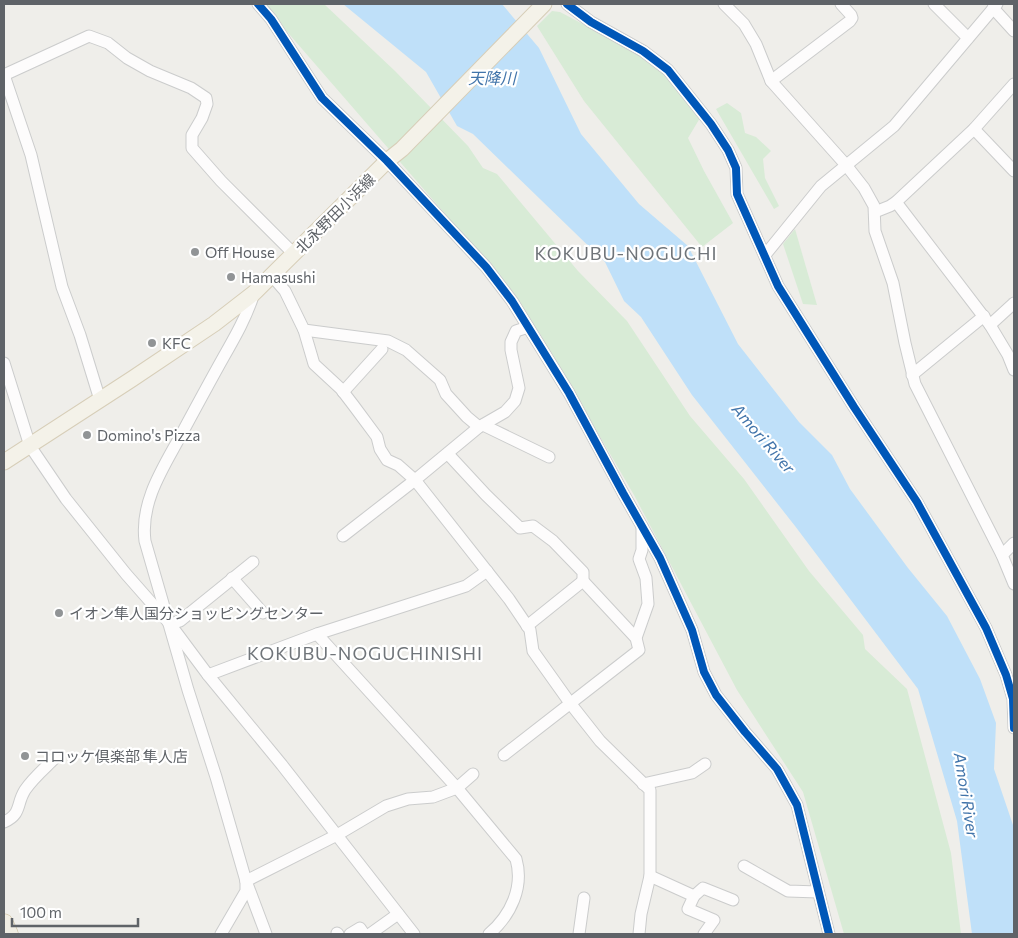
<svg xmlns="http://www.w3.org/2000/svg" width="1018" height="938" viewBox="0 0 1018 938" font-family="Commissioner,'Noto Sans JP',sans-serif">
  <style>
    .green { fill: #d8ebd6 }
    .water { fill: #bfe0f9 }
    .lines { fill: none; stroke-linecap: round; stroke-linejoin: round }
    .minor-casing { stroke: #cbcccc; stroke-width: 13 }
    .major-casing { stroke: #d7ceb8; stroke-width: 17 }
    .highway-casing { stroke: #c8b996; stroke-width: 19 }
    .minor { stroke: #fdfcfc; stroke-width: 11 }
    .major { stroke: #f4f2e9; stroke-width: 15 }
    .highway { stroke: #f0ede3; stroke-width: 18 }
    .cycleway-casing { stroke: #fff; stroke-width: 11 }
    .cycleway { stroke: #0057b8; stroke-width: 8 }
    .poi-dot { fill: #919496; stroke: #fff; stroke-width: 2 }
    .labels { text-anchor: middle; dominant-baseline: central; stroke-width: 4.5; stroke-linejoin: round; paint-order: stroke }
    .street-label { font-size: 15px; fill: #5f6368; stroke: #fff }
    .poi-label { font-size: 15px; fill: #5f6368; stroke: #fff; text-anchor: start }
    .water-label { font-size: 16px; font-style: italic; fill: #4174aa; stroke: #fff }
    .quarter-label { font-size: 18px; letter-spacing: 1px; fill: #70757a; stroke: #fff }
  </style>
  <rect width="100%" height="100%" fill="#efeeea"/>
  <g class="green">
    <polygon points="263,4 324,4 395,71 468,146 483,168 497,174 578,271 627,321 690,416 744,479 809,571 863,635 865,649 907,689 951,853 961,934 844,934 803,792 737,690 634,495 540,334 473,246"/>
    <polygon points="552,11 560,12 636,52 664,73 700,118 688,138 704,171 733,223 702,247 584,101 537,26"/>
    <polygon points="727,103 741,113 745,133 756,137 771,151 763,159 765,178 779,206 774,209 716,109"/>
    <polygon points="795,229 817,305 803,304 783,244"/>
  </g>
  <polygon class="water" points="343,4 502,4 539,48 581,134 639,204 688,246 738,344 799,422 832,455 850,489 908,568 947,616 980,679 996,723 994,769 1014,828 1014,934 972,934 957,821 918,689 795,526 692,395 641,317 624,301 605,262 473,134 457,126 426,72"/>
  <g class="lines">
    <defs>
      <g id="minor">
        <polyline points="258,4 271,19 322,98 387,161 486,267 512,301 569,393 623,493 660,558 692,630 704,672 716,695 745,732 777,769 797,805 829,934"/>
        <polyline points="567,4 591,22 643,51 668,70 711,124 728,150 736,168 737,194 778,286 854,407 917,502 986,628 1006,675 1013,699 1014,728"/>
        <polyline points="724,4 744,24 756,44 771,81 846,165 864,188 874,206 875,231 893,283 905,343 915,384 1002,555 1014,584"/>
        <polyline points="934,4 968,38"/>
        <polyline points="993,8 1014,31"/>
        <polyline points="4,75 89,36 108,43 127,58 150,71 191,88 206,98 207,104 202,118 192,135 192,148 221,181 294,254"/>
        <polyline points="4,75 31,155 62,287 80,335 100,400"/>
        <polyline points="771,81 850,21 852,18 851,15 841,4"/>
        <polyline points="974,129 1014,171"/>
        <polyline points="896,202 990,325 1008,355 1014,370"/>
        <polyline points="875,212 890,206 896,202 974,129 1014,84"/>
        <polyline points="765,255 821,186 894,126 997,4"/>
        <polyline points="272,276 285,291 304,330 388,341 406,350 440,380 446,394 467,417 479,427"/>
        <path d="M 254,293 C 247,316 235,337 223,358 C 209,383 195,409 181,435 C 163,468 140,502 145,541 L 188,690 L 216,777 L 246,881 L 266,934"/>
        <polyline points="990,325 1014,303"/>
        <polyline points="528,327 516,331 511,342 511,350 519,388 515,401 505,412 479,427 415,480 509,599 530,630 533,651 570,703 600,741 650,790 650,876 641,914 639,934"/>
        <polyline points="304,330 314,364 341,389 354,406 377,437 380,449 387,460 398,465 415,480 343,536"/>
        <polyline points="4,363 30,446 66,499 126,574 170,624 208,675 282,765 414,934"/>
        <polyline points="912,375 984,316"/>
        <polyline points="343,392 382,349"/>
        <polyline points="483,425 549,457"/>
        <polyline points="448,454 486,495 520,528 533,526 553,541 583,572 583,581"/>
        <polyline points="1002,555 1014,543"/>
        <polyline points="232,578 263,613"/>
        <polyline points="170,624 180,621 253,562"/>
        <path d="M 317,634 L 457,788 L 516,859 C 524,887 511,915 489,934"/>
        <polyline points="636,638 648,604 646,578 639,559 642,550 642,526"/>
        <polyline points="208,675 317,634 466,586 487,571"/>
        <polyline points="504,755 639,650 636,638 583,581 527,626"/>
        <polyline points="643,784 692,773 705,764"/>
        <path d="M 4,822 C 22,814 16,804 25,790 C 33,778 45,768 55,758"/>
        <polyline points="744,866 788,891 818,892"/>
        <polyline points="650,876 694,896 688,909 714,920 704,934"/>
        <polyline points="246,881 337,835 386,806 408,799 433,797 457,788 473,774"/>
        <polyline points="694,896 703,888 733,900"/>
        <polyline points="337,933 338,934"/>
        <polyline points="221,934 246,891 246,881"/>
        <polyline points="350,934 360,928 364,934"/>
        <polyline points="370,934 398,914"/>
        <polyline points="579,934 584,898"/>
      </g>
      <polyline id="major" points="4,462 132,379 214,324 254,293 387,161 402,149 544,4"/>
      <polyline id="highway" points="4,923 9,934"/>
    </defs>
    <use href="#minor" class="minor-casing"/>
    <use href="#major" class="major-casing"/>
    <use href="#highway" class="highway-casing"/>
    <use href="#minor" class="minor"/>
    <use href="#major" class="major"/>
    <use href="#highway" class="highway"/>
    <defs>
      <g id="cycleway">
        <polyline points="258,4 271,19 322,98 387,161 486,267 512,301 569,393 623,493 660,558 692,630 704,672 716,695 745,732 777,769 797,805 829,934"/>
        <polyline points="567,4 591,22 643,51 668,70 711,124 728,150 736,168 737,194 778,286 854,407 917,502 986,628 1006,675 1013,699 1014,728"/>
      </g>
    </defs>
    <use href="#cycleway" class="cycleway-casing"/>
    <use href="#cycleway" class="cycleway"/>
  </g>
  <g class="poi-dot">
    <circle cx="195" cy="252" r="5"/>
    <circle cx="231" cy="277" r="5"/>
    <circle cx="152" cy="343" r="5"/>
    <circle cx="87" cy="435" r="5"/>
    <circle cx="59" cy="613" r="5"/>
    <circle cx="25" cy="756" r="5"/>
  </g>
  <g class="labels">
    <g class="street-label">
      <text transform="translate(335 213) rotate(-45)">北永野田小浜線</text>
    </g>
    <g class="poi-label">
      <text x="205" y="252">Off House</text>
      <text x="241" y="277">Hamasushi</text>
      <text x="162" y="343">KFC</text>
      <text x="97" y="435">Domino's Pizza</text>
      <text x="69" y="613">イオン隼人国分ショッピングセンター</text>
      <text x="35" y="756">コロッケ倶楽部 隼人店</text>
    </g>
    <g class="water-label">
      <text x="492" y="77">天降川</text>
      <text transform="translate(764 438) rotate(49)">Amori River</text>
      <text transform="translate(967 795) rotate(81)">Amori River</text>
    </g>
    <g class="quarter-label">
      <text x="626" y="253">KOKUBU-NOGUCHI</text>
      <text x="365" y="653">KOKUBU-NOGUCHINISHI</text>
    </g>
  </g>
  <rect width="1018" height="938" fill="none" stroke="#5f6368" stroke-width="10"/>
  <path d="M12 918v8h126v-8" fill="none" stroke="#5f6368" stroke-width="2.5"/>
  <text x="20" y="918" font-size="15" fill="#5f6368" stroke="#ffffff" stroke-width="4" paint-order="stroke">100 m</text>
</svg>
